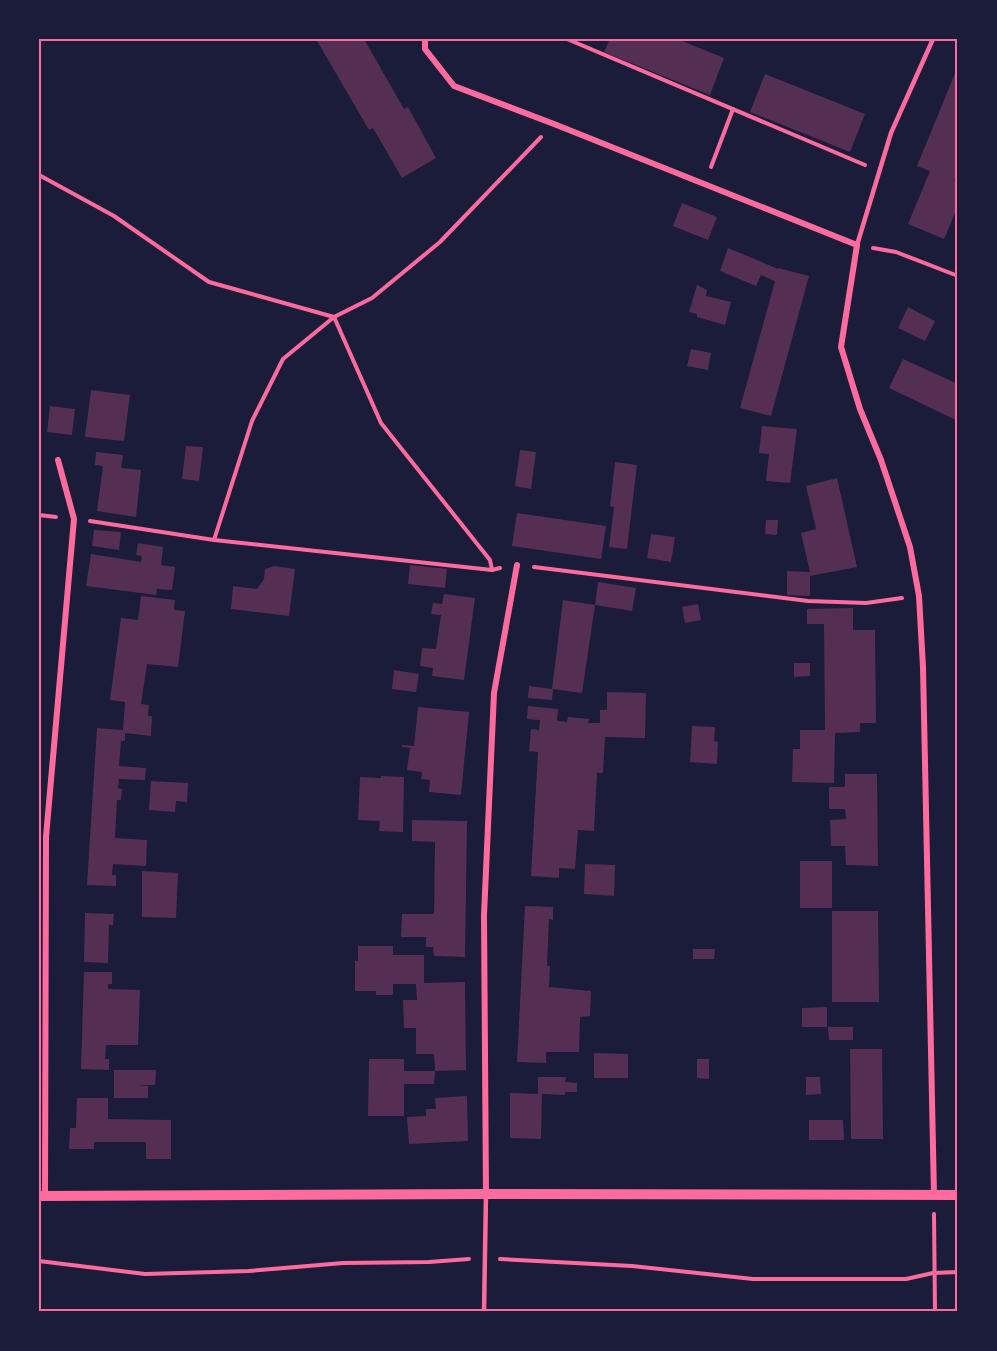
<svg xmlns="http://www.w3.org/2000/svg" width="997" height="1351" viewBox="0 0 997 1351" font-family="'Noto Serif',serif">
  <style>
    .building { fill: #542f53 }
    .lines { fill: none; stroke-linecap: round; stroke-linejoin: round }
    .path { stroke: #ff6b9d; stroke-width: 4 }
    .service { stroke: #ff6b9d; stroke-width: 4.5 }
    .minor { stroke: #ff6b9d; stroke-width: 6 }
    .tertiary { stroke: #ff6b9d; stroke-width: 10 }
    .neatline { fill: none; stroke: #ff6b9d; stroke-width: 2 }
  </style>
  <rect width="100%" height="100%" fill="#1b1b3a"/>
  <g class="building">
    <polygon points="316,39 364,39 404,109 408,107 436,158 402,178 373,128 369,130"/>
    <polygon points="610,39 677,39 724,58 710,95 604,52"/>
    <polygon points="958,66 958,172 954,181 958,182 958,206 944,239 908,224 930,171 917,166"/>
    <polygon points="765,74 865,114 850,152 750,112"/>
    <polygon points="682,203 717,217 708,240 673,226"/>
    <polygon points="728,248 778,269 778,268 809,276 771,416 740,408 775,281 761,275 756,286 720,271"/>
    <polygon points="697,285 707,290 706,296 731,302 725,325 697,317 697,314 689,312"/>
    <polygon points="908,307 935,321 925,341 898,328"/>
    <polygon points="691,349 711,353 708,370 687,366"/>
    <polygon points="903,359 958,384 958,421 889,388"/>
    <polygon points="91,390 130,395 124,441 85,437"/>
    <polygon points="50,406 75,409 72,435 47,432"/>
    <polygon points="762,426 797,429 790,483 766,481 769,454 759,453"/>
    <polygon points="186,446 203,447 199,481 182,479"/>
    <polygon points="520,450 536,452 531,489 515,486"/>
    <polygon points="96,452 123,455 121,468 141,470 136,517 97,511 103,466 95,465"/>
    <polygon points="955,455 958,455 958,518 956,518"/>
    <polygon points="615,462 637,465 627,549 609,547 614,507 610,506"/>
    <polygon points="837,478 857,567 810,576 810,596 787,595 787,571 810,572 801,533 816,529 806,486"/>
    <polygon points="517,513 606,526 601,559 512,546"/>
    <polygon points="766,520 778,520 777,535 765,534"/>
    <polygon points="94,530 121,532 119,550 92,546"/>
    <polygon points="651,534 675,537 671,562 647,558"/>
    <polygon points="138,543 163,547 161,565 175,567 172,590 157,589 156,595 86,586 91,554 141,562 142,556 136,555"/>
    <polygon points="410,565 447,569 445,588 408,584"/>
    <polygon points="274,566 295,569 289,616 231,609 233,586 257,589 264,579 265,569"/>
    <polygon points="598,582 636,588 632,611 595,605 582,693 553,689 552,700 528,698 529,686 552,689 563,600 595,605"/>
    <polygon points="444,594 475,598 464,680 432,676 433,668 420,666 422,648 436,649 441,615 431,614 433,603 442,604"/>
    <polygon points="141,596 175,600 174,610 185,611 178,667 147,664 141,704 149,705 148,716 152,716 151,736 125,733 125,741 121,741 119,766 146,768 145,780 119,779 118,788 122,789 121,800 117,800 115,838 147,840 146,866 113,864 112,875 116,875 116,886 87,885 97,728 123,730 125,702 110,700 121,618 138,620"/>
    <polygon points="698,604 701,620 685,623 682,607"/>
    <polygon points="853,608 853,630 875,630 876,723 860,723 860,732 835,733 834,783 792,782 793,749 800,749 800,730 825,730 824,624 807,624 807,609"/>
    <polygon points="794,663 810,663 810,676 794,677"/>
    <polygon points="394,670 419,674 416,692 392,689"/>
    <polygon points="607,692 646,693 645,738 605,737 603,773 597,773 594,831 578,830 575,869 559,868 559,878 531,876 538,752 529,751 531,729 539,730 540,720 527,719 528,706 558,709 557,721 567,722 568,717 589,719 588,723 600,723 600,710 607,710"/>
    <polygon points="418,707 469,712 461,795 429,792 430,780 421,779 422,772 407,770 410,748 402,747 402,745 414,746"/>
    <polygon points="692,726 715,727 714,741 718,742 717,764 690,762"/>
    <polygon points="845,774 877,774 878,866 846,865 845,846 831,846 830,820 846,819 845,809 829,809 829,787 845,787"/>
    <polygon points="381,776 404,777 403,832 379,831 380,821 358,820 360,777 381,778"/>
    <polygon points="151,781 188,783 187,802 176,801 175,812 149,810"/>
    <polygon points="412,820 467,821 465,957 434,956 433,947 426,947 426,937 401,937 402,914 434,914 435,842 412,841"/>
    <rect x="800" y="861" width="32" height="47"/>
    <polygon points="585,864 615,865 614,896 584,894"/>
    <polygon points="142,871 178,873 176,918 142,917"/>
    <polygon points="525,906 553,907 553,920 549,919 547,966 550,966 549,987 591,991 590,1016 580,1017 579,1052 546,1052 546,1063 517,1062"/>
    <polygon points="832,911 878,911 879,1002 832,1002"/>
    <polygon points="85,913 114,914 113,925 109,925 108,963 84,962"/>
    <polygon points="358,946 393,946 393,955 424,955 424,983 465,982 466,1070 435,1071 434,1054 416,1054 416,1028 404,1028 403,1000 417,1000 416,984 393,984 393,995 376,995 376,991 355,991 355,961 358,961"/>
    <polygon points="693,949 715,949 714,959 693,959"/>
    <polygon points="84,972 112,972 112,984 108,984 108,989 140,990 138,1045 106,1045 105,1059 109,1059 109,1070 81,1069"/>
    <polygon points="827,1007 827,1027 802,1027 802,1008"/>
    <polygon points="828,1027 853,1027 853,1040 829,1040"/>
    <polygon points="850,1049 882,1049 883,1139 851,1139"/>
    <polygon points="594,1053 628,1054 628,1078 594,1078"/>
    <polygon points="369,1059 404,1059 404,1071 435,1071 434,1084 404,1084 404,1116 368,1116"/>
    <polygon points="697,1059 709,1059 709,1079 697,1078"/>
    <polygon points="114,1070 156,1070 155,1085 138,1085 148,1086 148,1098 114,1098"/>
    <polygon points="538,1077 566,1077 565,1082 577,1083 577,1092 565,1092 565,1095 542,1094 541,1139 510,1138 510,1093 538,1094"/>
    <polygon points="806,1077 820,1077 821,1094 806,1095"/>
    <polygon points="467,1096 468,1141 409,1144 407,1117 426,1116 426,1109 436,1109 435,1098"/>
    <polygon points="77,1098 108,1098 108,1119 171,1120 171,1159 146,1159 146,1142 94,1142 94,1149 69,1149 70,1128 76,1128"/>
    <polygon points="809,1120 843,1120 844,1140 809,1140"/>
  </g>
  <g class="lines">
    <g class="path">
      <polyline points="567,39 865,165"/>
      <polyline points="711,167 733,109"/>
      <polyline points="39,175 114,216 209,282 334,317 381,423 490,560 492,570"/>
      <polyline points="873,248 896,252 958,276"/>
      <polyline points="39,515 56,517"/>
      <polyline points="90,521 214,540 492,570 500,568"/>
      <polyline points="214,540 252,421 283,359 334,317 372,298 440,242 541,137"/>
      <polyline points="534,567 808,601 866,603 902,598"/>
      <polyline points="934,1214 935,1312"/>
      <polyline points="500,1259 632,1266 753,1279 906,1279 933,1273 958,1272"/>
      <polyline points="39,1261 145,1274 249,1271 343,1263 429,1262 469,1259"/>
    </g>
    <g class="service">
      <polyline points="857,245 891,133 933,39"/>
      <polyline points="484,1312 486,1194"/>
    </g>
    <g class="minor">
      <polyline points="425,39 425,49 454,86 554,124 857,245 841,347 860,409 881,460 910,547 919,596 923,667 934,1195"/>
      <polyline points="486,1194 484,915 494,693 517,565"/>
      <polyline points="45,1196 46,837 74,519 58,460"/>
    </g>
    <polyline class="tertiary" points="39,1196 486,1194 958,1195"/>
  </g>
  <rect width="997" height="1351" fill="none" stroke="#1b1b3a" stroke-width="81"/>
  <rect x="40" y="40" width="916" height="1270" class="neatline"/>
</svg>
